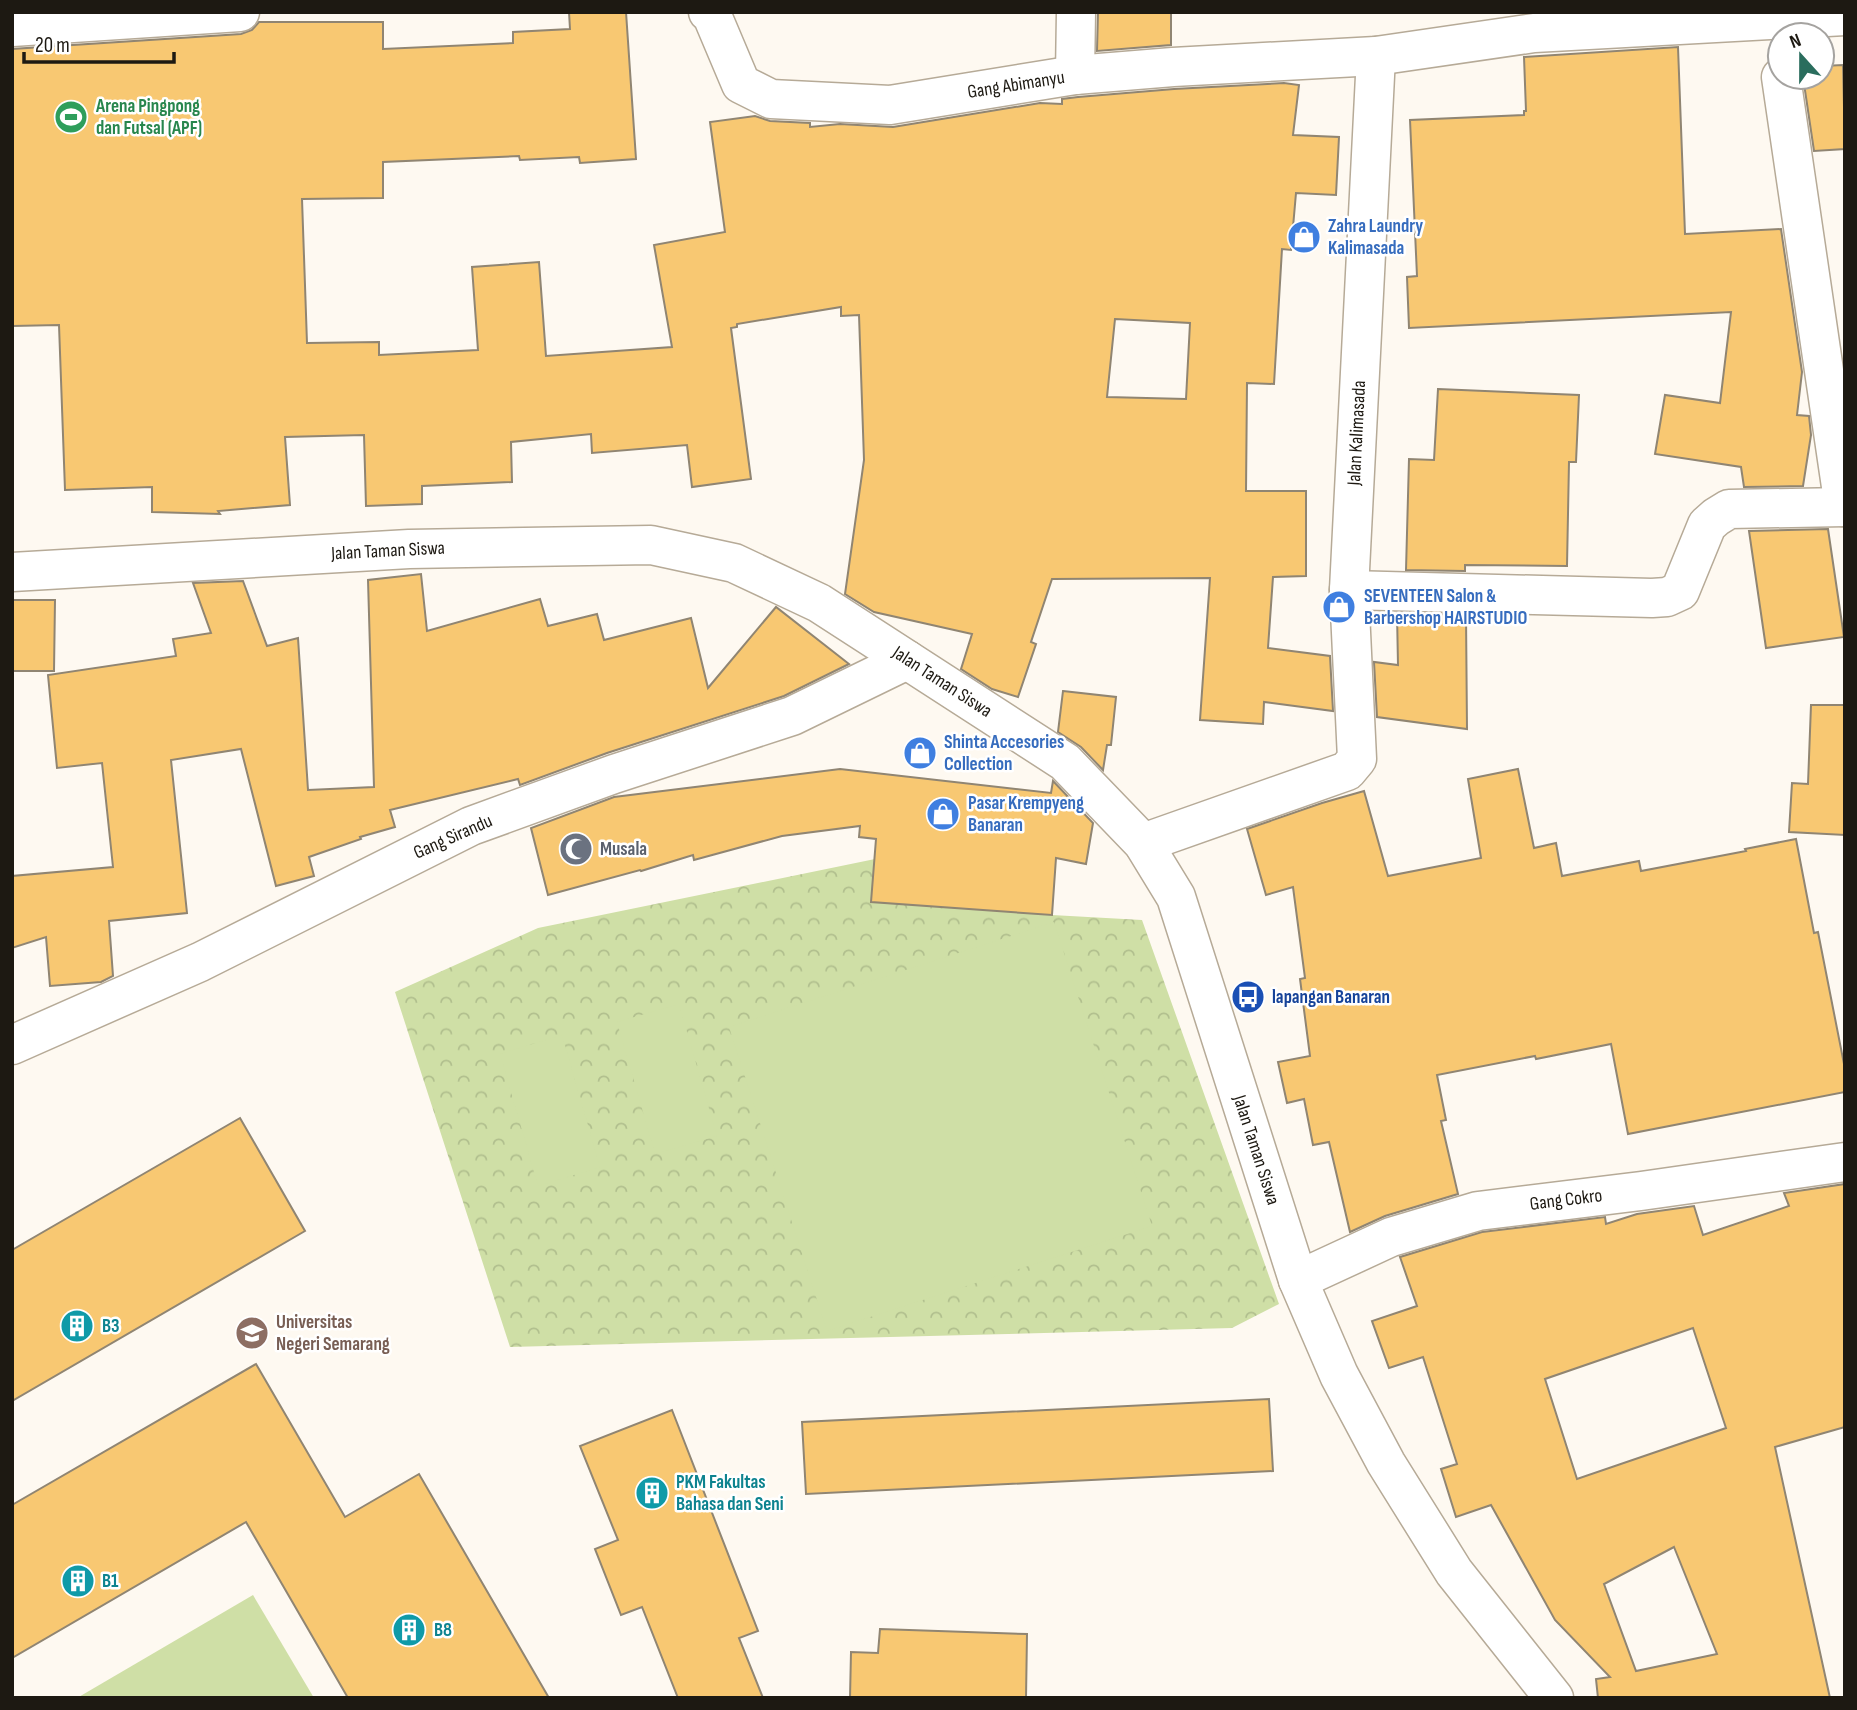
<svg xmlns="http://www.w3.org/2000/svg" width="1857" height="1710" viewBox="0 0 1857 1710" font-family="'Sofia Sans Condensed',sans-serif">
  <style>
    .forest { fill: url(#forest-crowns) }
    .pitch { fill: #cfdfa6 }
    .building { fill: #f8c872; stroke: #908572; stroke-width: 2; fill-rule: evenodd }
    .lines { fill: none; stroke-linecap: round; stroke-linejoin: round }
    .street-casing { stroke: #b6aa97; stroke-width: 41 }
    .secondary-casing { stroke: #b6aa97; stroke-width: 41 }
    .street { stroke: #fff; stroke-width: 38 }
    .secondary { stroke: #fff; stroke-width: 38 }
    .labels { text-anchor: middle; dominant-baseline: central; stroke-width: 5; stroke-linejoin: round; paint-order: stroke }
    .street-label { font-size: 19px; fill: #1d1912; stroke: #fff }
    .leisure-label { font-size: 19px; font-weight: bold; fill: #27864d; stroke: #fff; text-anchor: start }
    .shop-label { font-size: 19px; font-weight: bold; fill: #366cbe; stroke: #fff; text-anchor: start }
    .worship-label { font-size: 19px; font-weight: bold; fill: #5b616d; stroke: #fff; text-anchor: start }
    .transit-label { font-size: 19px; font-weight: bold; fill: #164399; stroke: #fff; text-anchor: start }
    .education-label { font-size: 19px; font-weight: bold; fill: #785e54; stroke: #fff; text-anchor: start }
    .culture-label { font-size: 19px; font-weight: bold; fill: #0d838f; stroke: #fff; text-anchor: start }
  </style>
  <defs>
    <pattern id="forest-crowns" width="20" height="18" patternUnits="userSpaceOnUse" patternTransform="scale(1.75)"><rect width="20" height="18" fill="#cfdfa6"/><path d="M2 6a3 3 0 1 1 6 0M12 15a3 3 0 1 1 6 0" fill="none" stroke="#b1bf8e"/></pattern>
  </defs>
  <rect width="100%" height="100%" fill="#fef9f1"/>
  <polygon class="forest" points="875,859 872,902 1052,915 1142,920 1279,1304 1232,1328 510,1347 395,992 538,928"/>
  <g class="pitch">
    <polygon points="1054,922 1152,1226 827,1331 729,1027"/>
    <polygon points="679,1004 717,1136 655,1154 617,1022"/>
    <polygon points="562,1035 600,1167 538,1186 500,1054"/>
    <polygon points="253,1595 314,1698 77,1698"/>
  </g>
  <g class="building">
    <path d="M 569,12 L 626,12 L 636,159 L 580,163 L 579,157 L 520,160 L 519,156 L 383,162 L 383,198 L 302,199 L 307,343 L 379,342 L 379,355 L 478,350 L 472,267 L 539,262 L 546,356 L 672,347 L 654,245 L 725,232 L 710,122 L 755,116 L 770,121 L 810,123 L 810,127 L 840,124 L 893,127 L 1040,103 L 1062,104 L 1062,99 L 1078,97 L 1174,89 L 1284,83 L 1299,85 L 1293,135 L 1339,137 L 1336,195 L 1296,193 L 1291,250 L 1282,249 L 1274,384 L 1247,383 L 1246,491 L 1306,491 L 1306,576 L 1273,577 L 1268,648 L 1330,656 L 1333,711 L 1264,702 L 1263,724 L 1200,720 L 1210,578 L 1052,579 L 1031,642 L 1036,644 L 1018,697 L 992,689 L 961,669 L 972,634 L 874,612 L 845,594 L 864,460 L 859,315 L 841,316 L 841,307 L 737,324 L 737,327 L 731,328 L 751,479 L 692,487 L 687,445 L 592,453 L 591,434 L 511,442 L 512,482 L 422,486 L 422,504 L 366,506 L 364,435 L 285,437 L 290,505 L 218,511 L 220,514 L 152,512 L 152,487 L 65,490 L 59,325 L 13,326 L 12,49 L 241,34 L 252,30 L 259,22 L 383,22 L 383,49 L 513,43 L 513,32 L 570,29 ZM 1115,319 L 1190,323 L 1186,399 L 1107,397 Z"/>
    <polygon points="1098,12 1171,12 1171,45 1097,51"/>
    <polygon points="1678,47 1685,234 1781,229 1802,372 1797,415 1809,416 1811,435 1803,486 1744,487 1741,467 1655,454 1665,395 1720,403 1731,312 1409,328 1407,277 1417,276 1410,120 1524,115 1524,111 1526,111 1524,57"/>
    <polygon points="1843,65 1845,149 1814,151 1803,77 1822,77 1822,66"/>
    <polygon points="1438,389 1579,395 1576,462 1569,462 1567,566 1465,565 1465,571 1406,570 1409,459 1434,460"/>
    <polygon points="1828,529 1844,637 1766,648 1749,531"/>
    <polygon points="421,574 427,631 540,599 548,626 597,614 604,640 691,618 708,688 776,607 849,664 784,696 607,753 520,785 518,779 390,810 395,827 360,837 361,839 309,857 314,876 276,886 241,749 171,760 187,913 109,921 113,976 101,982 50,986 46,937 12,948 12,876 113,867 102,763 57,768 48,675 176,656 173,639 211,633 193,583 243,581 267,646 298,638 308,790 374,787 368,580"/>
    <polygon points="12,600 55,600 54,671 12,671"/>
    <polygon points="1397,613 1466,615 1467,729 1377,717 1374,662 1398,665"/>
    <polygon points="1063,691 1116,697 1111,745 1107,745 1103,770 1081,747 1058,732"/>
    <polygon points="1811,705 1845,705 1845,835 1789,832 1792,783 1808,784"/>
    <polygon points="840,769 1051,793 1053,781 1093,823 1086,864 1056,858 1052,915 871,902 876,839 859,837 860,826 782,836 694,860 693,855 641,871 640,870 548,895 531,828 614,797"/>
    <polygon points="1518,769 1534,848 1556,843 1562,876 1639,861 1641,871 1746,851 1745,849 1796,839 1814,933 1818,932 1845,1069 1845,1092 1628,1134 1611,1044 1536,1059 1535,1056 1437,1075 1446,1120 1441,1121 1458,1194 1385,1216 1350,1232 1329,1142 1313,1145 1304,1099 1287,1103 1278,1062 1310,1056 1300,979 1305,978 1293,887 1266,895 1247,829 1322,803 1364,791 1388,876 1481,858 1468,779"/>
    <polygon points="240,1118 305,1231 12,1401 12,1250"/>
    <path d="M 1845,1184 L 1845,1427 L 1775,1447 L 1830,1698 L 1598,1698 L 1596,1679 L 1610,1677 L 1555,1620 L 1491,1505 L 1456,1517 L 1441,1469 L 1457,1464 L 1423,1357 L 1389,1368 L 1372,1321 L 1417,1306 L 1400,1257 L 1482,1232 L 1605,1217 L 1606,1224 L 1637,1214 L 1694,1206 L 1703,1235 L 1789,1206 L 1784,1193 ZM 1693,1328 L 1726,1428 L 1577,1479 L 1545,1379 ZM 1674,1547 L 1717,1654 L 1636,1671 L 1604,1584 Z"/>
    <polygon points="256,1364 345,1517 419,1474 549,1698 348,1698 246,1522 12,1658 12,1505"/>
    <polygon points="1269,1399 1273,1471 806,1494 802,1422"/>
    <polygon points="672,1410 758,1631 739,1638 763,1698 678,1698 642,1607 621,1615 595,1549 618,1540 580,1446"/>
    <polygon points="880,1629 1027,1634 1026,1698 850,1698 851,1652 878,1653"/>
  </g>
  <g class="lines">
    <defs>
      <g id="street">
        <polyline points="708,12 711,13 741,84 771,99 890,105 1075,75 1173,67 1376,56 1534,33 1845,16"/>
        <polyline points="12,27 240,12"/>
        <polyline points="1075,75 1076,12"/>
        <polyline points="1781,77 1844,507"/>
        <polyline points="1349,590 1652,598 1667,597 1680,591 1707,525 1716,517 1729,509 1845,507"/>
        <polyline points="1143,843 1347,771 1357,759 1349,590 1376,56"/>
        <polyline points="12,1045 200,962 471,826 614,774 792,716 907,660"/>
        <polyline points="1298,1280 1391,1237 1478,1211 1641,1191 1845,1162"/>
      </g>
      <polyline id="secondary" points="12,572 409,549 651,545 734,563 819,603 1065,762 1143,843 1176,897 1298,1280 1339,1375 1386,1463 1454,1572 1554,1698"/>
    </defs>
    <use href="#street" class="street-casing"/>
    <use href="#secondary" class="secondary-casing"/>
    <use href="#street" class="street"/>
    <use href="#secondary" class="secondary"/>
  </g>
  <defs>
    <symbol id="stadium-disc" viewBox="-11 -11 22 22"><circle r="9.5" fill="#2e9e5b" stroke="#fff"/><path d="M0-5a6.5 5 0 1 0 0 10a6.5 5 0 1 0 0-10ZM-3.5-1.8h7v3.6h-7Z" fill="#fff"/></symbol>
    <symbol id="shop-disc" viewBox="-11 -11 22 22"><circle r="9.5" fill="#3f7fe0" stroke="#fff"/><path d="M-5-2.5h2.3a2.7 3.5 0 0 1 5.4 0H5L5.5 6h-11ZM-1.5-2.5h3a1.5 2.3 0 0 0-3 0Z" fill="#fff"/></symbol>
    <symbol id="mosque-disc" viewBox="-11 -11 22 22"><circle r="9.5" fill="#6b7280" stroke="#fff"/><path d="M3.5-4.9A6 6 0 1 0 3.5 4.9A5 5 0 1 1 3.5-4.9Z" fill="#fff"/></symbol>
    <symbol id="bus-disc" viewBox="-11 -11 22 22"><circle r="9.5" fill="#1a4fb4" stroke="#fff"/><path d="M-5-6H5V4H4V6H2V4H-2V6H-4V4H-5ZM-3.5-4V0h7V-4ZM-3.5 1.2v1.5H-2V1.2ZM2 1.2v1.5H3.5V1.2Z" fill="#fff"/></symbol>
    <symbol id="building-disc" viewBox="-11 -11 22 22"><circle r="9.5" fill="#0f9aa8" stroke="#fff"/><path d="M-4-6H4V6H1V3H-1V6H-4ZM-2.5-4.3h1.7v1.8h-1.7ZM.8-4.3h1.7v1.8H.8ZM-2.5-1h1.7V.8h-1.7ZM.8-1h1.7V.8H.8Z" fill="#fff"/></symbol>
    <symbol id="university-disc" viewBox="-11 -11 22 22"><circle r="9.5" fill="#8d6e63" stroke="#fff"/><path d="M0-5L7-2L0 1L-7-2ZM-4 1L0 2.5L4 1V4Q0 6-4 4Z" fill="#fff"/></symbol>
  </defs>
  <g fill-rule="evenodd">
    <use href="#stadium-disc" x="52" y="98" width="38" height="38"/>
    <use href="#shop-disc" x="1285" y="218" width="38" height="38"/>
    <use href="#shop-disc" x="1320" y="588" width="38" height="38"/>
    <use href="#shop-disc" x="901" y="734" width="38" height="38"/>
    <use href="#shop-disc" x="924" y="795" width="38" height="38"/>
    <use href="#mosque-disc" x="557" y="830" width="38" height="38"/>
    <use href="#bus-disc" x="1229" y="978" width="38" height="38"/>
    <use href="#building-disc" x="58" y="1307" width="38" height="38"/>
    <use href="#university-disc" x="233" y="1314" width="38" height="38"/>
    <use href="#building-disc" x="633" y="1474" width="38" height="38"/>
    <use href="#building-disc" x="59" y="1562" width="38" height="38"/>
    <use href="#building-disc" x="390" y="1611" width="38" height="38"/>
  </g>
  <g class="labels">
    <g class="street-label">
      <text transform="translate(1016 85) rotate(-9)">Gang Abimanyu</text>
      <text transform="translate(1357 433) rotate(-87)">Jalan Kalimasada</text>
      <text transform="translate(388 551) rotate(-3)">Jalan Taman Siswa</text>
      <text transform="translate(942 682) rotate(33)">Jalan Taman Siswa</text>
      <text transform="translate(453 837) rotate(-24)">Gang Sirandu</text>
      <text transform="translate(1256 1150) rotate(72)">Jalan Taman Siswa</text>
      <text transform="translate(1566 1200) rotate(-7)">Gang Cokro</text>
    </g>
    <g class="leisure-label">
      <text x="96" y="106">Arena Pingpong<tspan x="96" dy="22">dan Futsal (APF)</tspan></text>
    </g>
    <g class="shop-label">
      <text x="1328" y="226">Zahra Laundry<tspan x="1328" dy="22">Kalimasada</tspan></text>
      <text x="1364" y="596">SEVENTEEN Salon &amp;<tspan x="1364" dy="22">Barbershop HAIRSTUDIO</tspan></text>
      <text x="944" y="742">Shinta Accesories<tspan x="944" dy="22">Collection</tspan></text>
      <text x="968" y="803">Pasar Krempyeng<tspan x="968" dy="22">Banaran</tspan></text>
    </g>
    <g class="worship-label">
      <text x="600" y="849">Musala</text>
    </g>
    <g class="transit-label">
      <text x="1272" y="997">lapangan Banaran</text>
    </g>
    <g class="education-label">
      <text x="276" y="1322">Universitas<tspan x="276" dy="22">Negeri Semarang</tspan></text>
    </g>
    <g class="culture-label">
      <text x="102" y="1326">B3</text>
      <text x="676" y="1482">PKM Fakultas<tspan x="676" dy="22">Bahasa dan Seni</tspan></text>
      <text x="102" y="1581">B1</text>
      <text x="434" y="1630">B8</text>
    </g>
  </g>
  <rect width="1857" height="1710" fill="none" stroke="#1d1912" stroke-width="28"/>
  <g transform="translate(1801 56) rotate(339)"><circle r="33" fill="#ffffff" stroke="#a5a3a0" stroke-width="2"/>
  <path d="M0-5L12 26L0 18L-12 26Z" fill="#2a6d5d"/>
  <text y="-10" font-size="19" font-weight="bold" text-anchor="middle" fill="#1d1912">N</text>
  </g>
  <path d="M24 52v10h150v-10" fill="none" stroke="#1d1912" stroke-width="3.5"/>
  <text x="35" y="52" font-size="21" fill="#1d1912" stroke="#ffffff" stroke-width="5" paint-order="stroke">20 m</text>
</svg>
